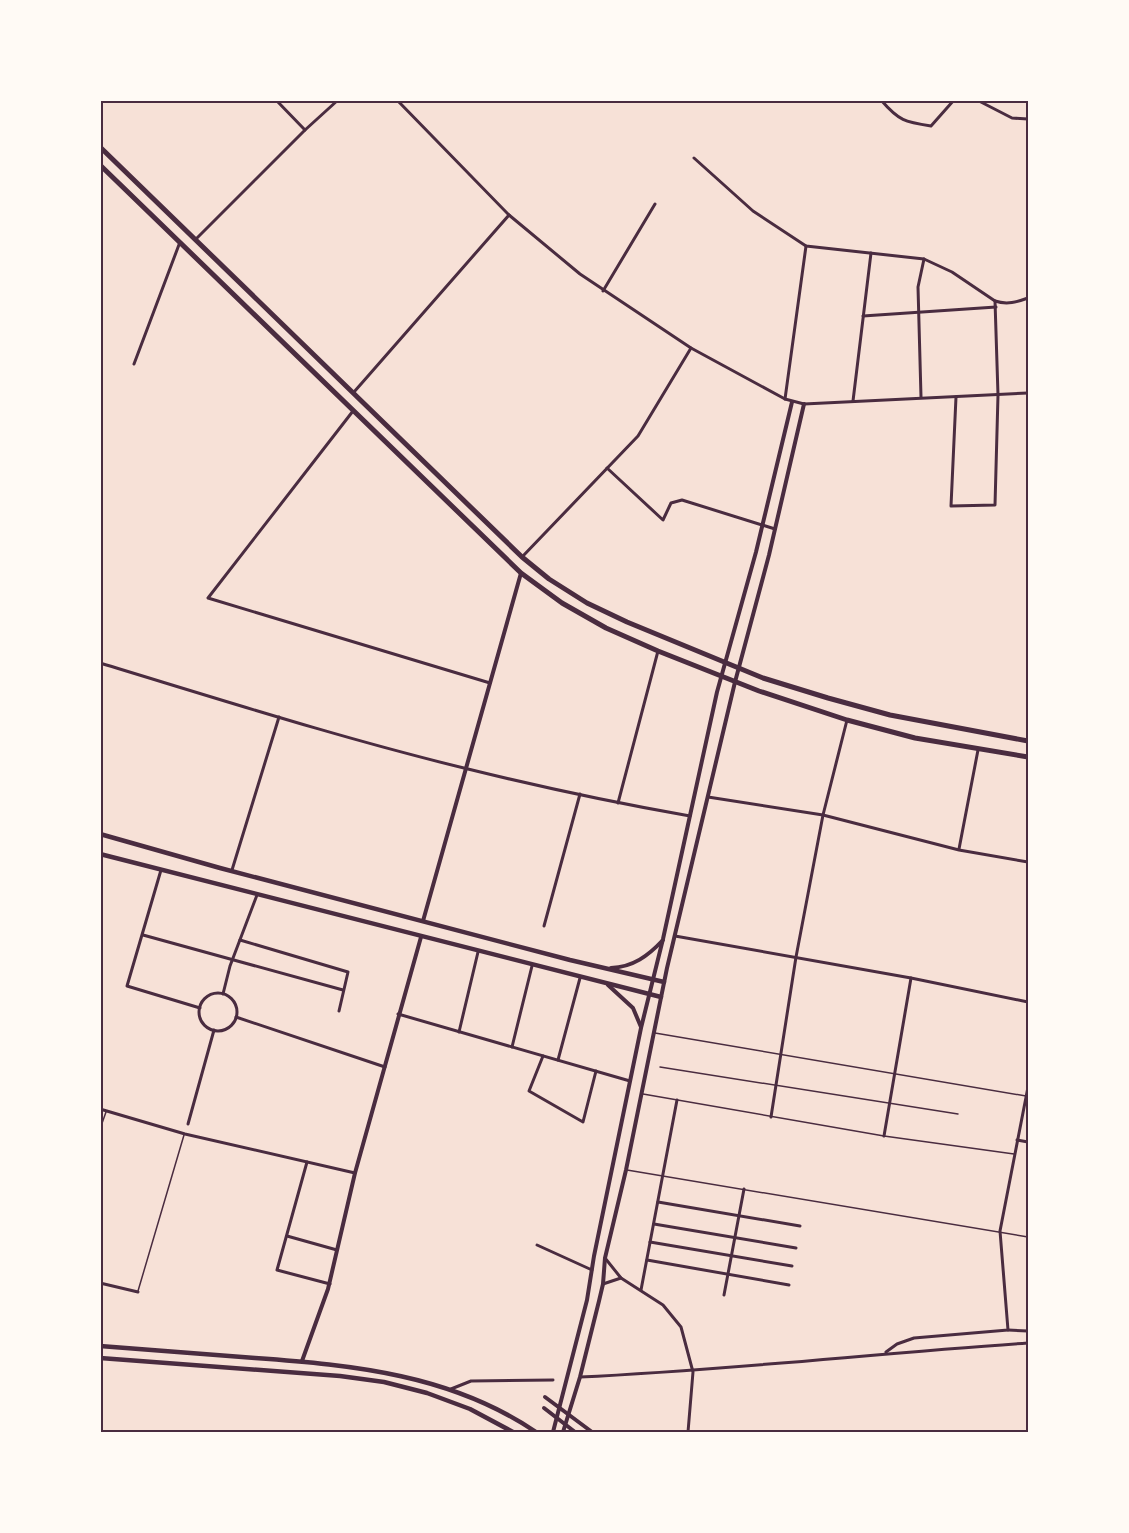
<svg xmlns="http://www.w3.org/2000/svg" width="1129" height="1533" viewBox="0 0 1129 1533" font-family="'Work Sans',sans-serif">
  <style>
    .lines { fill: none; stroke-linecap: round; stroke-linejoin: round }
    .service { stroke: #4a2c40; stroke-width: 1.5 }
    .minor { stroke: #4a2c40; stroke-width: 3 }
    .tertiary { stroke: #4a2c40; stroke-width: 4 }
    .secondary { stroke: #4a2c40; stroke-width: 4.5 }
    .primary { stroke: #4a2c40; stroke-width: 5 }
    .neatline { fill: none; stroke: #4a2c40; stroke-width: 2 }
  </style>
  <rect width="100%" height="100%" fill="#f7e1d7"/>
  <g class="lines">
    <g class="service">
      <polyline points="655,1033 1026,1096"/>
      <polyline points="660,1067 958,1114"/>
      <polyline points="643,1094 884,1136 1014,1154"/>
      <polyline points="100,1129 106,1112"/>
      <polyline points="627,1170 1028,1237"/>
      <polyline points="138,1291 184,1135"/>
    </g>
    <g class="minor">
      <polyline points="276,100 305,130"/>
      <polyline points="397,100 509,215 580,274 691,348 785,399 804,404 1028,393"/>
      <path d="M 881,100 C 899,121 905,122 931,126 L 954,100"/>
      <polyline points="977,100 1012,118 1028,119"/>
      <path d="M 694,158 L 753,211 L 806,246 L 924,259 L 952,272 L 995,301 C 1007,305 1017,302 1028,298"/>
      <polyline points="196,239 305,130 338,100"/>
      <polyline points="603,291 655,204"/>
      <polyline points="863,316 996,307"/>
      <polyline points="134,364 180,242"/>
      <polyline points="354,392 509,215"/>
      <polyline points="921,397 918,287 924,259"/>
      <polyline points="956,397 951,506 995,505 998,395 995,301"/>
      <polyline points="785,399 806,246"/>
      <polyline points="853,401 871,253"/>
      <polyline points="353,411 208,598 490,683"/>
      <polyline points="607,468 663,520 671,503 682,500 775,529"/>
      <polyline points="522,557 638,436 691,348"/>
      <path d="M 100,663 C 222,700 344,739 468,769 C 541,787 616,803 690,816"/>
      <polyline points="708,797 823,815 959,850 1028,862"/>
      <polyline points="618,803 658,651"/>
      <polyline points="959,849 978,750"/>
      <polyline points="161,870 127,986 200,1008"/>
      <polyline points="232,870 279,717"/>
      <polyline points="544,926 580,794"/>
      <polyline points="143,935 343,990"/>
      <polyline points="675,936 911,978 1028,1002"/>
      <polyline points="240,940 348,972 339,1011"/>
      <circle cx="218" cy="1012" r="19"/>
      <polyline points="223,994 230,966 257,895"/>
      <polyline points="398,1014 630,1081"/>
      <polyline points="236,1017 385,1067"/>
      <polyline points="459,1032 478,952"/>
      <polyline points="512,1047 532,966"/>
      <polyline points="543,1056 529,1091 583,1122 596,1071"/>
      <polyline points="558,1060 580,978"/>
      <polyline points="100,1109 185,1134 355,1173"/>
      <polyline points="771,1117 796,957 823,815 847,720"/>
      <polyline points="188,1124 214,1030"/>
      <polyline points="884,1136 911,978"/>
      <polyline points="1017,1140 1028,1142"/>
      <polyline points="307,1162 277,1270 330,1284"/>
      <polyline points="658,1202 800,1226"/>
      <polyline points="654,1224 796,1248"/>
      <polyline points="287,1236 337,1250"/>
      <polyline points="650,1242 792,1266"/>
      <polyline points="537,1245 592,1270"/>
      <polyline points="605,1258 621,1278 663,1305 681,1327 693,1372 688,1432"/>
      <polyline points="647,1260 789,1285"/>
      <polyline points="100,1283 138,1292"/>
      <polyline points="603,1284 621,1278"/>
      <polyline points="641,1290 677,1100"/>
      <polyline points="724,1295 744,1189"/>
      <polyline points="1008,1330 1028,1331"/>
      <polyline points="886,1352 897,1344 914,1338 1008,1330 1000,1231 1028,1087"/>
      <path d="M 580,1377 C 730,1370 879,1353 1028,1343"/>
      <polyline points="451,1389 471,1381 553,1380"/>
    </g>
    <g class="tertiary">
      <polyline points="423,921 521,573"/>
      <path d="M 611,968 C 633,967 648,956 663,940"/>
      <polyline points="608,985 633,1008 641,1027"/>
      <polyline points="302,1361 328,1289 355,1173 421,937"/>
      <polyline points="545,1397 592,1432"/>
      <polyline points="544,1408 575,1432"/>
      <polyline points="553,1432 587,1300 594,1256 641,1028 663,939 717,692 756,552 792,402"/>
      <polyline points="563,1432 580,1377 599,1301 603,1284 605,1258 626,1170 667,968 735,682 769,555 804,404"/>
    </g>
    <g class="secondary">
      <polyline points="100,834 220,868 570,960 664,982"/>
      <polyline points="100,854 661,997"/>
      <path d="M 100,1346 C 152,1350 203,1354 255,1358 C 354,1365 452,1375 536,1432"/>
      <polyline points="100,1358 340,1376 384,1382 427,1393 470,1409 513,1432"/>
    </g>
    <g class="primary">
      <polyline points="100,147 522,557 549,579 587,603 627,622 763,678 828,698 890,715 1028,741"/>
      <polyline points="100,165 521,573 562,603 606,628 658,651 759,691 847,720 915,738 1028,757"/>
    </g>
  </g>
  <rect width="1129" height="1533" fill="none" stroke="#fffaf5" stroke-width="204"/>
  <rect x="102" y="102" width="925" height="1329" class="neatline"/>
</svg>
